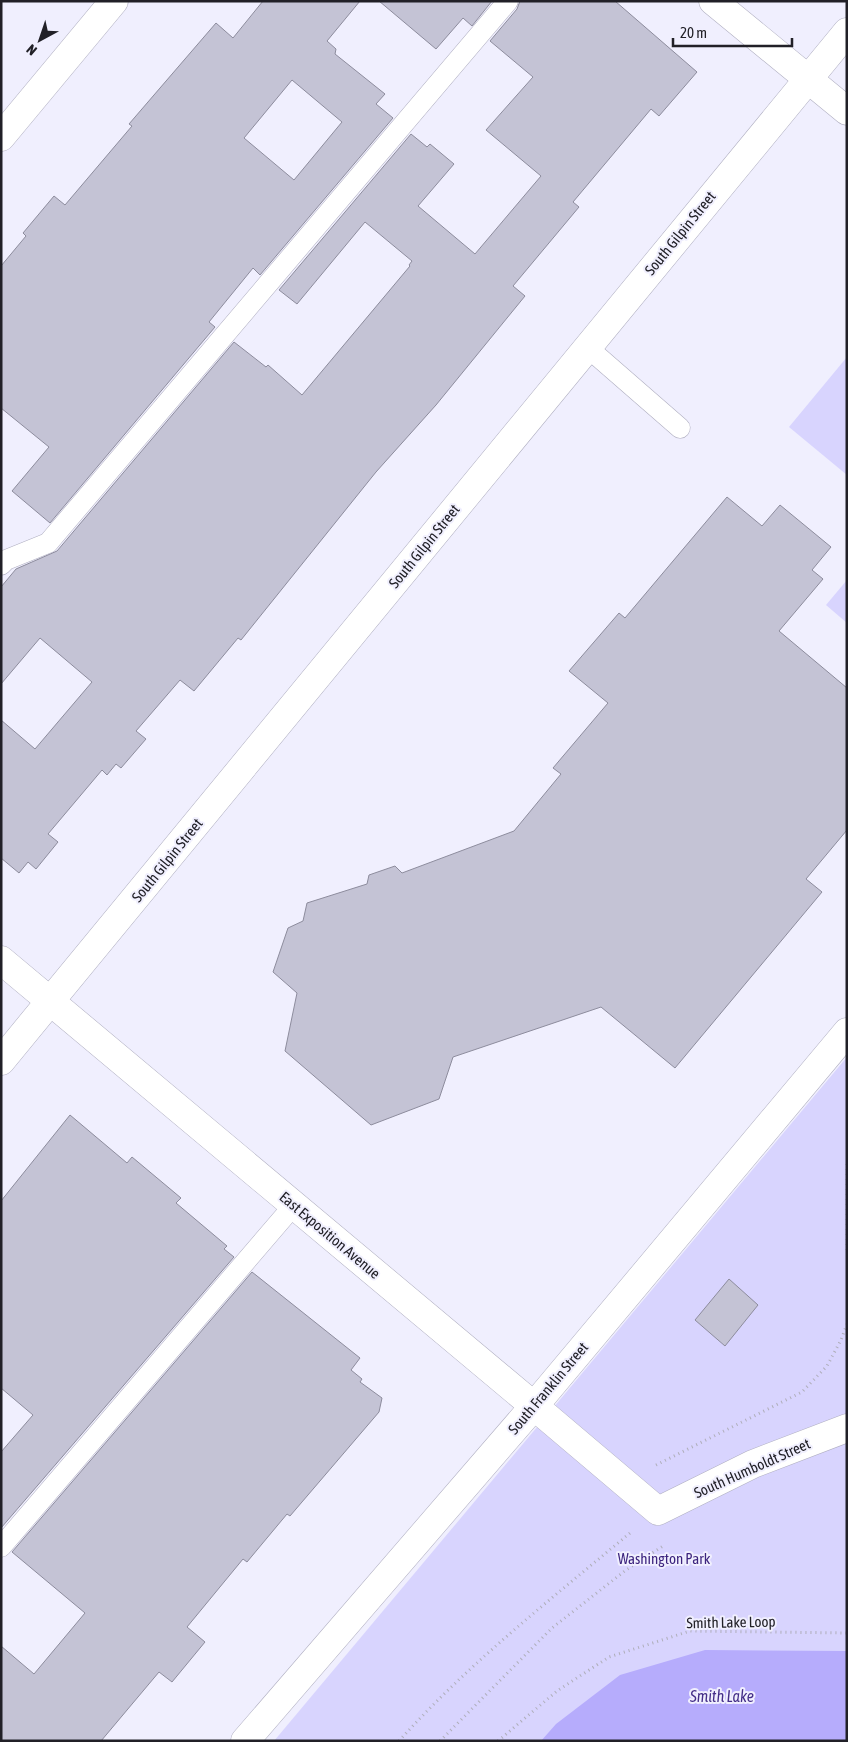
<svg xmlns="http://www.w3.org/2000/svg" width="848" height="1742" viewBox="0 0 848 1742" font-family="'Asap Condensed',sans-serif">
  <style>
    .green { fill: #d8d4fe }
    .water { fill: #b6acfc }
    .building { fill: #c4c3d5; stroke: #8d8c9d; fill-rule: evenodd }
    .lines { fill: none; stroke-linecap: round; stroke-linejoin: round }
    .service-casing { stroke: #b0afc1; stroke-width: 21 }
    .minor-casing { stroke: #b0afc1; stroke-width: 29 }
    .tertiary-casing { stroke: #b0afc1; stroke-width: 29 }
    .path { stroke: #afaeba; stroke-width: 3; stroke-dasharray: 1 4; stroke-linecap: butt }
    .service { stroke: #fff; stroke-width: 20 }
    .minor { stroke: #fff; stroke-width: 28 }
    .tertiary { stroke: #fff; stroke-width: 28 }
    .labels { text-anchor: middle; dominant-baseline: central; stroke-width: 4; stroke-linejoin: round; paint-order: stroke }
    .street-label { font-size: 15px; fill: #212027; stroke: #f0effe }
    .park-label { font-size: 15px; fill: #3c247e; stroke: #f0effe }
    .water-label { font-size: 16px; font-style: italic; fill: #442e88; stroke: #f0effe }
  </style>
  <rect width="100%" height="100%" fill="#f0effe"/>
  <g class="green">
    <polygon points="847,357 847,475 789,427"/>
    <polygon points="847,580 847,623 826,605"/>
    <polygon points="847,1057 847,1741 274,1741"/>
  </g>
  <polygon class="water" points="705,1650 847,1651 847,1741 541,1741 556,1724 620,1675"/>
  <g class="building">
    <path d="M 263,1 L 360,1 L 327,41 L 336,49 L 335,54 L 385,94 L 376,104 L 393,118 L 260,275 L 253,268 L 209,322 L 215,327 L 50,523 L 12,491 L 49,447 L 1,408 L 1,266 L 26,236 L 23,233 L 54,196 L 65,205 L 132,126 L 129,124 L 216,23 L 233,38 ZM 292,80 L 342,122 L 294,180 L 244,138 Z"/>
    <polygon points="379,1 492,1 472,26 463,18 436,49"/>
    <polygon points="520,1 615,1 697,72 659,116 651,109 573,202 579,207 513,286 525,296 436,405 376,472 241,640 238,638 194,691 180,680 136,731 146,739 121,768 116,764 107,775 102,770 48,834 58,842 36,869 28,862 19,873 1,858 1,720 35,749 92,682 40,638 1,684 1,587 16,569 57,551 234,342 266,367 268,365 302,395 410,266 409,265 412,261 365,222 297,304 279,290 411,134 427,147 430,144 454,164 418,206 475,254 541,176 486,130 533,77 490,41 517,9"/>
    <polygon points="727,497 762,526 780,505 831,547 812,570 823,579 779,631 847,688 847,830 806,879 822,892 675,1068 601,1007 453,1057 439,1099 371,1125 285,1051 297,993 273,972 288,928 303,921 307,903 367,884 369,875 395,866 402,873 514,831 561,774 553,768 608,703 569,671 619,613 625,618"/>
    <polygon points="70,1115 127,1163 132,1157 181,1198 176,1203 227,1246 224,1249 234,1257 1,1528 1,1452 33,1415 1,1388 1,1201"/>
    <polygon points="252,1272 360,1358 351,1370 362,1379 360,1382 382,1398 379,1412 290,1516 287,1514 247,1562 243,1559 187,1627 205,1642 172,1682 159,1672 101,1741 1,1741 1,1646 34,1674 85,1613 12,1552"/>
    <polygon points="729,1279 758,1305 725,1346 695,1320"/>
  </g>
  <g class="lines">
    <defs>
      <g id="service">
        <polyline points="587,347 680,428"/>
        <polyline points="1,565 6,560 48,543 508,1"/>
        <polyline points="1,1547 294,1205"/>
      </g>
      <g id="minor">
        <polyline points="713,1 847,111"/>
        <polyline points="1,137 114,1"/>
        <polyline points="1,1061 847,32"/>
        <polyline points="534,1406 658,1511 753,1464 847,1428"/>
      </g>
      <g id="tertiary">
        <polyline points="1,960 534,1406"/>
        <polyline points="245,1741 534,1406 847,1032"/>
      </g>
    </defs>
    <use href="#service" class="service-casing"/>
    <use href="#minor" class="minor-casing"/>
    <use href="#tertiary" class="tertiary-casing"/>
    <g class="path">
      <polyline points="847,1164 847,1252"/>
      <polyline points="656,1465 802,1392 827,1366 841,1340 847,1324"/>
      <path d="M 399,1741 C 468,1664 551,1599 630,1533"/>
      <polyline points="440,1741 552,1628 626,1570 663,1546"/>
      <polyline points="498,1741 557,1691 609,1657 690,1631 847,1633"/>
    </g>
    <use href="#service" class="service"/>
    <use href="#minor" class="minor"/>
    <use href="#tertiary" class="tertiary"/>
  </g>
  <g class="labels">
    <g class="street-label">
      <text transform="translate(680 233) rotate(-51)">South Gilpin Street</text>
      <text transform="translate(424 546) rotate(-51)">South Gilpin Street</text>
      <text transform="translate(167 860) rotate(-51)">South Gilpin Street</text>
      <text transform="translate(330 1235) rotate(40)">East Exposition Avenue</text>
      <text transform="translate(548 1388) rotate(-50)">South Franklin Street</text>
      <text transform="translate(752 1468) rotate(-24)">South Humboldt Street</text>
      <text transform="translate(731 1622) rotate(-1)">Smith Lake Loop</text>
    </g>
    <g class="park-label">
      <text x="664" y="1558">Washington Park</text>
    </g>
    <g class="water-label">
      <text x="722" y="1696">Smith Lake</text>
    </g>
  </g>
  <rect width="848" height="1742" fill="none" stroke="#212027" stroke-width="5"/>
  <g transform="translate(40 40) rotate(220)" stroke="#f0effe" stroke-width="4" paint-order="stroke">
  <path d="M0-4L9 19L0 12L-9 19Z" fill="#212027"/>
  <text y="-8" font-size="14" font-weight="bold" text-anchor="middle" fill="#212027">N</text>
  </g>
  <path d="M673 38v8h119v-8" fill="none" stroke="#212027" stroke-width="2.5"/>
  <text x="680" y="38" font-size="15" fill="#212027" stroke="#f0effe" stroke-width="4" paint-order="stroke">20 m</text>
</svg>
